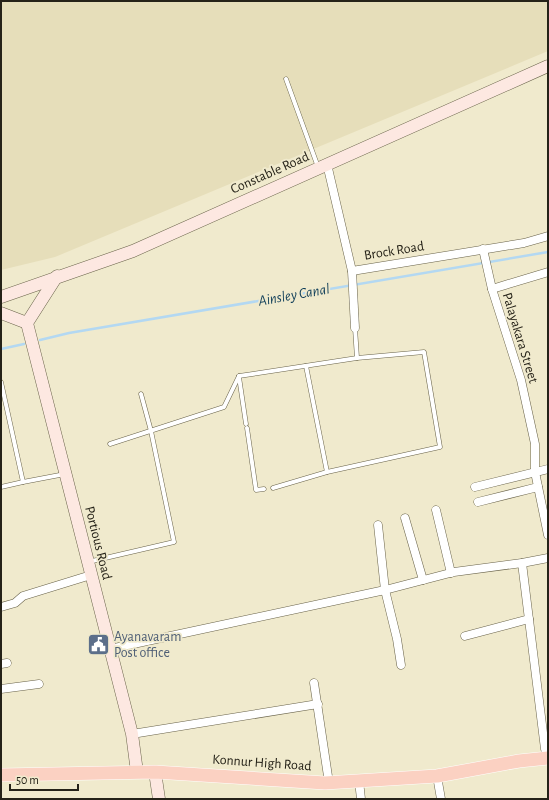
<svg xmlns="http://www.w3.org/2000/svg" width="549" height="800" viewBox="0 0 549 800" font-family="'Alegreya Sans',sans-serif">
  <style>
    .built { fill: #e6deba }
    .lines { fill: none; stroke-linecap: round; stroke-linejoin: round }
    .stream { stroke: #b3d8f2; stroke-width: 2.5 }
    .lane-casing { stroke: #686249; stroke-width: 5 }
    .street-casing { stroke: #686249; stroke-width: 9 }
    .secondary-casing { stroke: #686249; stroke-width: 13 }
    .primary-casing { stroke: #fff; stroke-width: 14 }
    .lane { stroke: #fff; stroke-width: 4 }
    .street { stroke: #fff; stroke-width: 8 }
    .secondary { stroke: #fde8e1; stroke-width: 12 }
    .primary { stroke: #fbd1c2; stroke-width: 13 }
    .labels { text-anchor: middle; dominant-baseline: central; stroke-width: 3.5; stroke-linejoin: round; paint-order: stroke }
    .street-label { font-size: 14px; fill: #252218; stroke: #f0eacd }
    .service-label { font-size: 14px; fill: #4e5e75; stroke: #f0eacd; text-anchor: start }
    .water-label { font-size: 15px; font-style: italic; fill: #113f59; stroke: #f0eacd }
  </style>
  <rect width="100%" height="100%" fill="#f0eacd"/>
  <polygon class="built" points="1,1 548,1 548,51 55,257 1,270"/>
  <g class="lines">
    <g class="stream">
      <polyline points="40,340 69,333 548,252"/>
      <polyline points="1,349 24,344"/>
    </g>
    <defs>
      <g id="lane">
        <polyline points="286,79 318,167"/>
        <polyline points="355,328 357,358"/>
        <polyline points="306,366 327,472"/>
        <polyline points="239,376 357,358 424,352 440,447 327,472 273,488"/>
        <polyline points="239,377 246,424"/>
        <polyline points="1,382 23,482 65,474"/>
        <polyline points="247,428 256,490 264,489"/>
        <polyline points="110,444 224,407 239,376"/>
        <polyline points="1,487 23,482"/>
        <polyline points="88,562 174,542 151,431 141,394"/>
      </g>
      <g id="street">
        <polyline points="327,164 352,271 524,243 548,236"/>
        <polyline points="483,249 492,289 521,380 535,444 535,472 548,535"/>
        <polyline points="352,271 355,328"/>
        <polyline points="492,289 548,272"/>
        <polyline points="475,487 548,469"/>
        <polyline points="478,502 538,487"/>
        <polyline points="436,510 451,573"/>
        <polyline points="405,518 423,580"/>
        <polyline points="378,525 385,590 397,639 401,665"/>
        <polyline points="522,563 545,749"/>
        <polyline points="1,607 15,603 23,596 91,575"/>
        <polyline points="465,636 529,619"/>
        <polyline points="110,649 385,590 454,572 522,563 548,558"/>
        <polyline points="1,664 7,663"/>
        <polyline points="314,683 329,783"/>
        <polyline points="1,689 39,684"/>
        <polyline points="132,734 318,704"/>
        <polyline points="437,776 441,799"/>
        <polyline points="359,781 361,799"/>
      </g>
      <g id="secondary">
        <polyline points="57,276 27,323 132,734 137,772"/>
        <polyline points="1,297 133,251 548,66"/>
        <polyline points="1,313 27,323"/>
        <polyline points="155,772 159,799"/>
      </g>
      <polyline id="primary" points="1,775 155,772 325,783 437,776 519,761 548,758"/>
    </defs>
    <use href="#lane" class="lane-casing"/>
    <use href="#street" class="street-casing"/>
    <use href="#secondary" class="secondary-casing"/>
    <use href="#primary" class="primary-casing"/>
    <use href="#lane" class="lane"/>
    <use href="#street" class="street"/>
    <use href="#secondary" class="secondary"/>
    <use href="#primary" class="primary"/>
  </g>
  <defs>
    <symbol id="civic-square" viewBox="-11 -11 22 22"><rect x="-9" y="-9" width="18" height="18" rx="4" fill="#5c6f8a" stroke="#f0eacd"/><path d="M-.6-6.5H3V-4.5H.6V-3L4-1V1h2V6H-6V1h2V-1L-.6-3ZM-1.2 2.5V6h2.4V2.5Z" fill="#fff"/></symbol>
  </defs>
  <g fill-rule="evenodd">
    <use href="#civic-square" x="86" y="632" width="25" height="25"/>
  </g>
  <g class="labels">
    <g class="street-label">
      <text transform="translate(270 173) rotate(-24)">Constable Road</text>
      <text transform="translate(394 251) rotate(-9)">Brock Road</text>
      <text transform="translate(520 338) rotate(73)">Palayakara Street</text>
      <text transform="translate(98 543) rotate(76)">Portious Road</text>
      <text transform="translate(262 763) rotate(4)">Konnur High Road</text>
    </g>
    <g class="service-label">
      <text x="114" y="637">Ayanavaram<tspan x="114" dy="16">Post office</tspan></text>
    </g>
    <g class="water-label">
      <text transform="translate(294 295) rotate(-10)">Ainsley Canal</text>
    </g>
  </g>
  <rect width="549" height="800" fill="none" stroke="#252218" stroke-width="4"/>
  <path d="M10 784v6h68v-6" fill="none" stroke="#252218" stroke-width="2"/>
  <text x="16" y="784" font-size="12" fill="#252218" stroke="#f0eacd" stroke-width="3" paint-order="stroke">50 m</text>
</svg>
